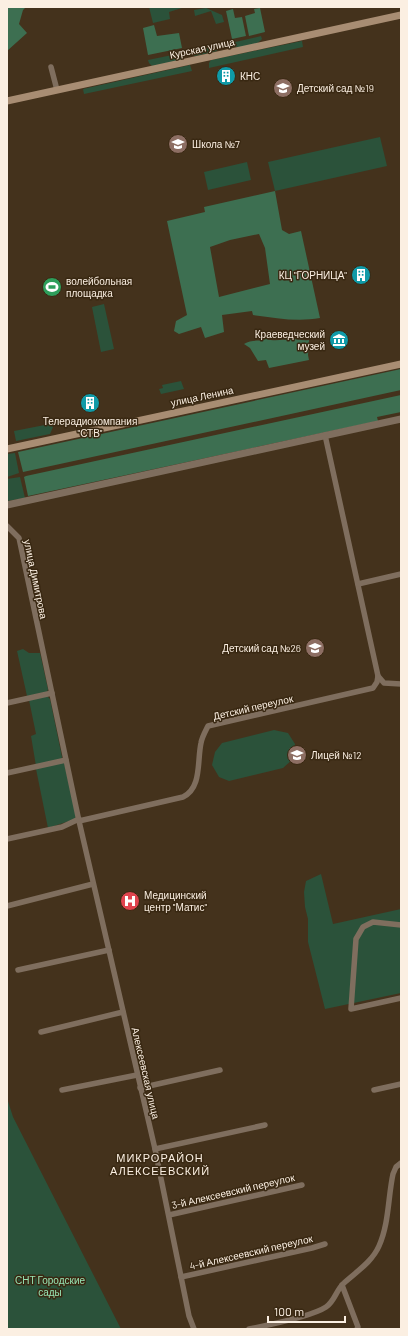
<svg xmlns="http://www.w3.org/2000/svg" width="408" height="1336" viewBox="0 0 408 1336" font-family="Barlow,sans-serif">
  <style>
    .green { fill: #2b523a }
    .forest { fill: #3d6f51; fill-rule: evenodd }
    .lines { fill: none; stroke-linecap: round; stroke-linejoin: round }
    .minor { stroke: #7f6e5e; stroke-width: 5.5 }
    .tertiary { stroke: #7f6e5e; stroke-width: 7 }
    .secondary { stroke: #a88d73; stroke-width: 7 }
    .labels { text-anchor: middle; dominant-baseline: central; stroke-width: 3; stroke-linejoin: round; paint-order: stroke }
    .street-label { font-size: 10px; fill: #fbefe2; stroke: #392812 }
    .poi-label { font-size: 10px; fill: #fbefe2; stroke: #392812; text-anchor: start }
    .park-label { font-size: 10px; fill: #97e4b4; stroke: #392812 }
    .neighbourhood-label { font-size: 11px; letter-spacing: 1px; fill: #fbefe2; stroke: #392812 }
  </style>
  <rect width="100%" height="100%" fill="#44321c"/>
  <g class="green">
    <polygon points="149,7 185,7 169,12 170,19 153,23"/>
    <polygon points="206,8 222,15 224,22 216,24 211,11 195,16 194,10"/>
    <path d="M 261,36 L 262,39 C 257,46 239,50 231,45 L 231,43 Z"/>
    <polygon points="302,41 303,47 209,68 209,63 211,60"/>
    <polygon points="219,45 217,51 195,56 191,53 191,51"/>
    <polygon points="182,53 181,60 152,66 149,63 148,60"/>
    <polygon points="190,65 192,71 84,94 83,89"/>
    <polygon points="380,137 387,166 275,191 268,162"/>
    <polygon points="247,162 251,180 208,190 204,172"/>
    <polygon points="104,304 114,349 101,352 92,307"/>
    <polygon points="181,381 184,389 161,394 159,389 163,388 162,385"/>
    <polygon points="50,424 53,427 50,434 16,441 14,431"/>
    <polygon points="15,453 19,473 7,477 7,454"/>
    <polygon points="20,477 25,498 7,501 7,479"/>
    <polygon points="23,649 29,653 40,653 48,689 47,692 27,696 17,651"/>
    <polygon points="47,696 50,699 62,757 61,760 36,766 31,736 36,734 29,700"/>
    <polygon points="274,730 288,733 295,744 293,759 283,768 229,781 219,777 212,765 215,752 222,743"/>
    <polygon points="64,762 76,816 75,819 48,828 36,769"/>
    <polygon points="321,874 333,924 401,909 401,993 325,1009 308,942 308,919 305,907 304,892 306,881"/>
    <polygon points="7,1098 13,1117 121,1329 7,1329"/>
  </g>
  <g class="forest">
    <polygon points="7,7 26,7 23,10 19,24 27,33 7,51"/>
    <polygon points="260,8 265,32 249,36 245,16 255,13 254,9"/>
    <polygon points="233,9 235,18 242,17 246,36 232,39 226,11"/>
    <polygon points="154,25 157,36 179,33 182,48 148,55 143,28"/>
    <path d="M 275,191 L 282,230 L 289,234 L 301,231 L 320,318 C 297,322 276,318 253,315 L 252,311 L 222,315 L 224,332 L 205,338 L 201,327 L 179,334 L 174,331 L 176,321 L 187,315 L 167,221 L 205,212 L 204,207 ZM 259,234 L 265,248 L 270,284 L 219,297 L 210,247 L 230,240 Z"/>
    <path d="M 266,339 C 276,342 283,339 293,339 C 299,339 302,341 309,340 L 308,355 L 309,360 L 269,368 L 266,360 L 258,361 L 250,348 L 244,344 C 251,339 258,342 266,339 Z"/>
    <polygon points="401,369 401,390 23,472 18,452"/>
    <polygon points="401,395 401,412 377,417 378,421 28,496 24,477 26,476"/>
  </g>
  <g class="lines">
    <g class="minor">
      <polyline points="51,67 57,90"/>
      <path d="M 7,526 L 19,538 L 79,821 L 183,797 C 202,788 197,761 201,743 C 202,737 205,732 208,726 L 373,688 L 377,682 L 378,676 L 325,435"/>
      <polyline points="358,584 401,574"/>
      <polyline points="378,676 384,683 401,684"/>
      <polyline points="7,703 52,693"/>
      <polyline points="7,773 66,760"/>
      <polyline points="79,821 155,1149 189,1316 194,1329"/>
      <polyline points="7,839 62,827 79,819"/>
      <polyline points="7,906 93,884"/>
      <polyline points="401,925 373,922 363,927 356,939 351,1009 401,998"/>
      <polyline points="18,970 109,950"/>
      <polyline points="41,1032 123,1012"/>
      <polyline points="140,1088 220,1070"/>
      <polyline points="62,1090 137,1075"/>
      <polyline points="374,1090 401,1084"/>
      <polyline points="155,1149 265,1125"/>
      <polyline points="169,1215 302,1185"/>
      <polyline points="181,1277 312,1248 325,1244"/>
      <polyline points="342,1285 358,1327 357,1329"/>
      <path d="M 249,1329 C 268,1325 311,1317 326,1307 C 335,1301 336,1290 344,1283 C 356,1272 372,1262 379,1246 C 389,1224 388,1197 393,1174 L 396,1167 L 401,1163"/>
    </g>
    <polyline class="tertiary" points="7,505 401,419"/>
    <g class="secondary">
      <polyline points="7,101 401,15"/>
      <polyline points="7,449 401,364"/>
    </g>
  </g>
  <defs>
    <symbol id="building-disc" viewBox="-11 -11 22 22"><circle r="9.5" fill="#0f9aa8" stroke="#392812"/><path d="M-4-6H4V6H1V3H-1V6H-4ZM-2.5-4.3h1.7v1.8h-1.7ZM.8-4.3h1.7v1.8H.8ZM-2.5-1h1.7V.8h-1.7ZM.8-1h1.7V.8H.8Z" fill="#fff"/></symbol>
    <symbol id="school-disc" viewBox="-11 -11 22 22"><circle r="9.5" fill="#8d6e63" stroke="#392812"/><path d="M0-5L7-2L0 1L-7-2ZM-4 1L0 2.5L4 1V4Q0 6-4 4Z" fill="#fff"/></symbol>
    <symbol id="stadium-disc" viewBox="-11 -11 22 22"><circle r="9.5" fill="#2e9e5b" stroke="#392812"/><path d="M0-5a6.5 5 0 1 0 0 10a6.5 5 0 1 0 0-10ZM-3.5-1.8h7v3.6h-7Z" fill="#fff"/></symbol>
    <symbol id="museum-disc" viewBox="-11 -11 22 22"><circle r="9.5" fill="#0f9aa8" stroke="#392812"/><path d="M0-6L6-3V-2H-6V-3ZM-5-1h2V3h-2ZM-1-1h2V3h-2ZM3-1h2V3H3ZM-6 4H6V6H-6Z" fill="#fff"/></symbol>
    <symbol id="hospital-disc" viewBox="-11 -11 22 22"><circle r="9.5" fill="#e0444e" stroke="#392812"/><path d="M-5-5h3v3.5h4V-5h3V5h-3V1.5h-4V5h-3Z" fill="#fff"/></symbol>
  </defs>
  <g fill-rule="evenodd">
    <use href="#building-disc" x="215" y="65" width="22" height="22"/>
    <use href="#school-disc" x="272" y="77" width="22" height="22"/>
    <use href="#school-disc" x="167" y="133" width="22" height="22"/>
    <use href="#building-disc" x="350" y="264" width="22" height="22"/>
    <use href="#stadium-disc" x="41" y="276" width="22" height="22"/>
    <use href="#museum-disc" x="328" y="329" width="22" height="22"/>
    <use href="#building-disc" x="79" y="392" width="22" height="22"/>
    <use href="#school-disc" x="304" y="637" width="22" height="22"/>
    <use href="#school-disc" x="286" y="744" width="22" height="22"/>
    <use href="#hospital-disc" x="119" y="890" width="22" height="22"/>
  </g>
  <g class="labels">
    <g class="street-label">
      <text transform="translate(202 48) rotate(-12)">Курская улица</text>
      <text transform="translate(202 396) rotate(-12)">улица Ленина</text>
      <text transform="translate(36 579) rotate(78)">улица Димитрова</text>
      <text transform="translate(253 707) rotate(-13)">Детский переулок</text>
      <text transform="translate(146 1073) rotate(77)">Алексеевская улица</text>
      <text transform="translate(233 1191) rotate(-13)">3-й Алексеевский переулок</text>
      <text transform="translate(251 1252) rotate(-13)">4-й Алексеевский переулок</text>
    </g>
    <g class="poi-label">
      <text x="240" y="76">КНС</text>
      <text x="297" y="88">Детский сад №19</text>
      <text x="192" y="144">Школа №7</text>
      <text x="347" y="275" text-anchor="end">КЦ "ГОРНИЦА"</text>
      <text x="66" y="281">волейбольная<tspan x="66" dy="12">площадка</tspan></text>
      <text x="325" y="334" text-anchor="end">Краеведческий<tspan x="325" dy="12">музей</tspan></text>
      <text x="90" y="421" text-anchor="middle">Телерадиокомпания<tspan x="90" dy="12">"СТВ"</tspan></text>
      <text x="301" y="648" text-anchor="end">Детский сад №26</text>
      <text x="311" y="755">Лицей №12</text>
      <text x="144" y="895">Медицинский<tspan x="144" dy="12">центр "Матис"</tspan></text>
    </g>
    <g class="park-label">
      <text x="50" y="1280">СНТ Городские<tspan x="50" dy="12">сады</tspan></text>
    </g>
    <g class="neighbourhood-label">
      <text x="160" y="1157">МИКРОРАЙОН<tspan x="160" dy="13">АЛЕКСЕЕВСКИЙ</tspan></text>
    </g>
  </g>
  <rect width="408" height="1336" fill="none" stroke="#fbefe2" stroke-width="16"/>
  <path d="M268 1316v6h77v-6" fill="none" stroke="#fbefe2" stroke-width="2"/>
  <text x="274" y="1316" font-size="12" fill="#fbefe2" stroke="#392812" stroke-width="3" paint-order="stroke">100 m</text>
</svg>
